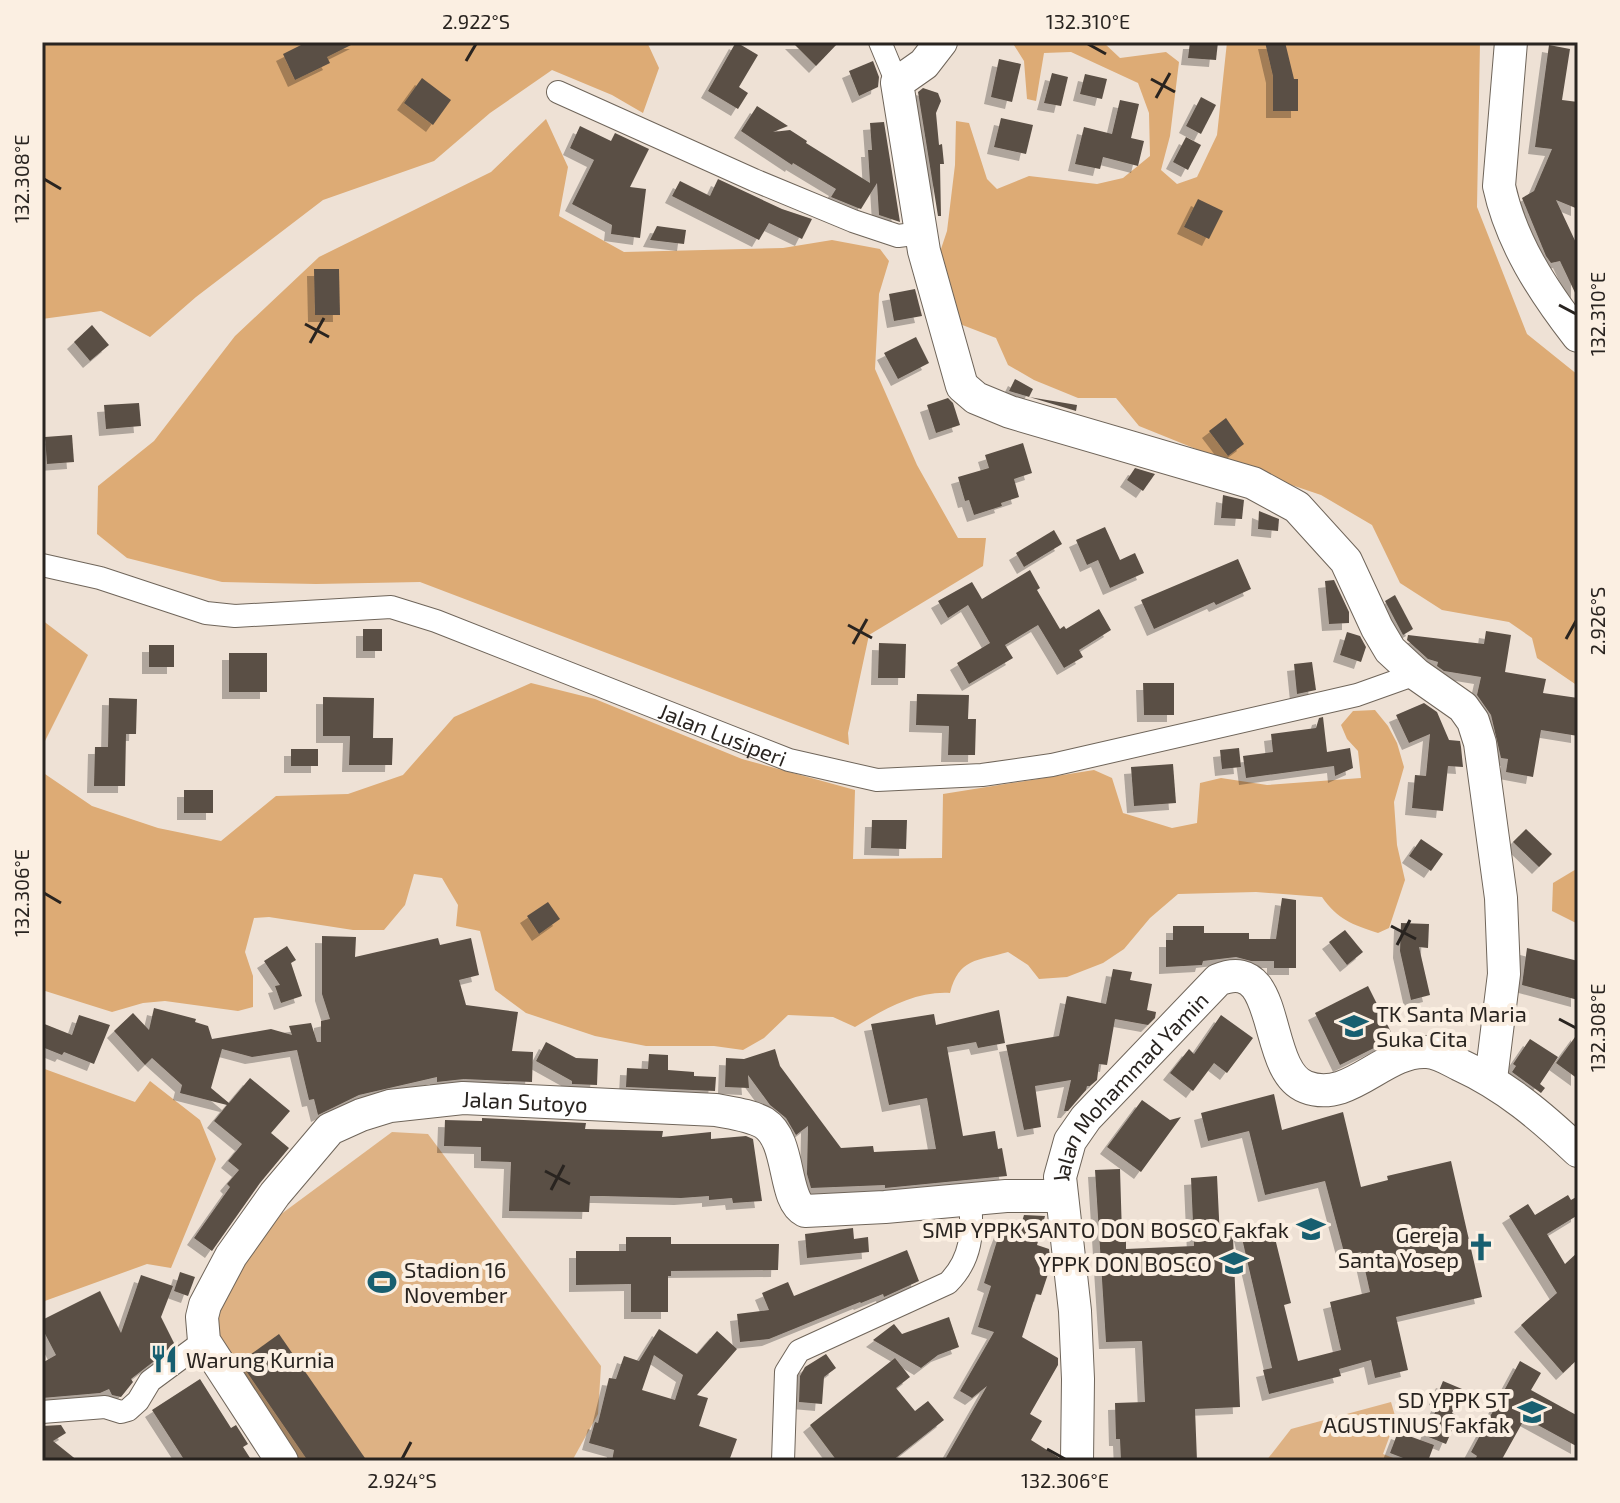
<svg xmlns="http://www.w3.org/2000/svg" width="1620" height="1503" viewBox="0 0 1620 1503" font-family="'Exo 2',sans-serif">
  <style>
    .green { fill: #deb284 }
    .forest { fill: #ddab75 }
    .building { fill: #5a4f45; fill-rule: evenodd; filter: url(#shadow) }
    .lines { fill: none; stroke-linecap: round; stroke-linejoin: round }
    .minor-casing { stroke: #6f655a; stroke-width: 24 }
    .secondary-casing { stroke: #6f655a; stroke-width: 34 }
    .minor { stroke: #fff; stroke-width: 22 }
    .secondary { stroke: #fff; stroke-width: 32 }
    .ticks { fill: none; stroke: #292420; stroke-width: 3 }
    .labels { text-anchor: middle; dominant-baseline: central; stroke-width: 8; stroke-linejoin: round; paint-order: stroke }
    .street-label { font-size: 22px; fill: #292420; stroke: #fbefe2 }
    .poi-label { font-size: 22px; fill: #292420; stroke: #fbefe2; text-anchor: end }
    .neatline { fill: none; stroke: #292420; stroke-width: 3 }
    .ticks-label { font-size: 20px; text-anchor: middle; fill: #292420 }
  </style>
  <defs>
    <filter id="shadow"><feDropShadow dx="-7" dy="7" stdDeviation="0" flood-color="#0004"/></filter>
  </defs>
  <rect width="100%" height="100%" fill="#eee1d5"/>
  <g class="green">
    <polygon points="392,1132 428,1134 601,1366 598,1414 572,1461 294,1461 214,1333 216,1300 265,1226"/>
    <polygon points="1391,1402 1396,1419 1383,1454 1401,1461 1266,1461 1291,1429"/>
  </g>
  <g class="forest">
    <polygon points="42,42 647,42 659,68 643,113 612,95 552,70 490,113 434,161 323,200 196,297 150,337 101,311 42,319"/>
    <polygon points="1012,42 1103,42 1120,58 1166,52 1179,62 1170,136 1161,170 1177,184 1197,177 1217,135 1227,42 1480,42 1477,207 1527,334 1578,375 1578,686 1537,658 1532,638 1509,622 1442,610 1400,583 1372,525 1321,495 1253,472 1139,426 1116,398 1078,398 1034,380 1008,365 996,338 952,321 938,258 947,231 955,165 956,121 969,123 987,179 997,189 1029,176 1097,184 1123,178 1150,156 1149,113 1138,83 1071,52 1044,53 1036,101 1027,99 1024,61"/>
    <polygon points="546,119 568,167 559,216 624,252 783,248 832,240 880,249 889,261 879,294 875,369 917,465 958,538 986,538 983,566 869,635 848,733 849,745 420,582 316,584 222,582 127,558 97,534 98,486 154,441 235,336 319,257 491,172"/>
    <polygon points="42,620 88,655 42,747"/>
    <path d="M 531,683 L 595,699 L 742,759 L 855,790 L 853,859 L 942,858 L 943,794 L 1094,770 L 1112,778 L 1123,813 L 1172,828 L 1197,823 L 1200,783 L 1221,778 L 1267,785 L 1361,778 L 1358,751 L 1347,739 L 1341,725 L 1353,711 L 1375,710 L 1388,726 L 1397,743 L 1404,767 L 1394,802 L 1397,845 L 1405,880 L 1389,928 L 1378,933 C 1353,925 1337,919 1322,897 L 1256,892 L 1178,894 L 1150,918 L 1124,949 L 1103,963 L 1067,977 L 1039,979 L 1028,965 L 1008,952 C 977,961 959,958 950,993 C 916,991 884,1009 855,1027 L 833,1017 L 788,1015 L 764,1038 L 743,1050 L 714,1046 L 646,1046 L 595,1036 L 526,1013 L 495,990 L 480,931 L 456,926 L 458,905 L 442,878 L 414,874 L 405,905 L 384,930 L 353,930 L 269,917 L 254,918 L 245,952 L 253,976 L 253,1007 L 238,1011 L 165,1001 L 143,1003 L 112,1012 L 42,990 L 42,772 L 92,806 L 158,828 L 221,841 L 276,796 L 348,794 L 403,775 L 454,717 Z"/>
    <polygon points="1578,868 1578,924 1552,911 1553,883"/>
    <polygon points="42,1068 135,1102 150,1081 200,1120 216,1159 171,1268 147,1264 42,1302"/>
  </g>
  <g class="building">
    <polygon points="307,42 357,42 327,57 330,63 295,80 283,54"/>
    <polygon points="736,42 758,55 739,87 748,93 738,109 708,91"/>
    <polygon points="792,42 839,42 816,66"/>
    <polygon points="1190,42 1218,42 1216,60 1188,58"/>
    <polygon points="1265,42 1285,42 1294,79 1298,79 1298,111 1273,111 1273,76"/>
    <polygon points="1549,45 1570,49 1562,100 1578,102 1578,209 1556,200 1578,247 1578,299 1560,261 1551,263 1546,256 1522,198 1534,191 1552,149 1535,147"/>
    <polygon points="999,59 1021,64 1012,102 991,97"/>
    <polygon points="873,61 879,77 878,87 859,96 849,71"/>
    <polygon points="1052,73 1068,77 1061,106 1044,103"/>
    <polygon points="1085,74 1107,79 1102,99 1080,94"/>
    <polygon points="422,78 451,100 433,125 404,103"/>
    <polygon points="923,88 938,93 941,101 936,113 939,145 942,144 944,164 940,164 941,216 938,216 918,92"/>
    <polygon points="1201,97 1216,105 1201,134 1186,126"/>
    <polygon points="1120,100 1139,104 1131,138 1144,141 1138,166 1103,157 1100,169 1075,164 1084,127 1112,134"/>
    <polygon points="757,106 788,126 773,132 790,130 807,141 806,143 870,183 868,150 872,150 870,123 884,122 900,222 879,215 877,183 861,209 858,208 831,197 836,189 793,163 792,165 741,131"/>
    <polygon points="1001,118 1033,125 1026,154 994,147"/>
    <polygon points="580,126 611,141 615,133 649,149 630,187 646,189 640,238 611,234 612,225 572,204 594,160 570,148"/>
    <polygon points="1186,137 1201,145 1188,170 1173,162"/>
    <polygon points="718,179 782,209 812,219 802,239 769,223 759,240 672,196 680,181 710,196"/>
    <polygon points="1198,199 1223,211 1209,239 1184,227"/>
    <polygon points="657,226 686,230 684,244 650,240"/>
    <polygon points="314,269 339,269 340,315 315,315"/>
    <polygon points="915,289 922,316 894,321 889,294"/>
    <polygon points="92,325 109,345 90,361 74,342"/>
    <polygon points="916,337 929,363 898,379 884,353"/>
    <polygon points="1015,379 1033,389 1029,397 1077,405 1076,411 1009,391"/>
    <polygon points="948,398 953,403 960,425 936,433 927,405"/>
    <polygon points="139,403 141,426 106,429 104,405"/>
    <polygon points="1226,418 1244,444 1228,456 1209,431"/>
    <polygon points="72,435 74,462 47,464 45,437"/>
    <polygon points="1023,443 1032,473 1014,479 1019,497 1001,503 1002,506 974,515 969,500 965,501 958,477 989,468 985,455"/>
    <polygon points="1135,468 1155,474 1143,491 1127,480"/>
    <polygon points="1223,495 1244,500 1242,519 1221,518"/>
    <polygon points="1259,511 1279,519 1278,531 1258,529"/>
    <polygon points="1105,527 1120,560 1135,553 1144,573 1110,588 1098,560 1087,565 1076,540"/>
    <polygon points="1054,530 1062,544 1024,567 1016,553"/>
    <polygon points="1238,559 1251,589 1216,605 1214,602 1154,629 1141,600"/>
    <polygon points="1030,570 1040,588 1037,590 1060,629 1064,626 1066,629 1099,609 1111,630 1079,650 1083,657 1064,668 1038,625 1005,645 1013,658 969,684 957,663 990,643 968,605 948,618 938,601 972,582 982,599"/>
    <polygon points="1334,580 1349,612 1349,623 1329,624 1325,581"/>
    <polygon points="1395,595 1413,629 1403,635 1385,601"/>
    <rect x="363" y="629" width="19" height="22"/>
    <polygon points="1486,631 1511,635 1505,672 1546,679 1543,693 1578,698 1578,736 1541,730 1533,777 1506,772 1508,759 1501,758 1491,715 1477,695 1481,677 1444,671 1437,666 1438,662 1428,659 1407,640 1408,635 1484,644"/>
    <polygon points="1347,632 1360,636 1366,647 1361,662 1340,655"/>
    <polygon points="879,643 906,644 905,678 878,678"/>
    <rect x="149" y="645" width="25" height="22"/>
    <rect x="229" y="653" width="38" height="39"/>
    <polygon points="1312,662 1316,690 1297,694 1294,664"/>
    <polygon points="1143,683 1174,683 1174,715 1144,715"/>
    <polygon points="917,694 969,695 968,719 976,719 975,755 948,755 949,726 916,725"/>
    <polygon points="323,697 374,698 373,738 393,738 392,765 349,765 350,736 323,736"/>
    <polygon points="109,698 137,699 136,734 126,734 125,786 94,786 95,747 108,747"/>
    <polygon points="1424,703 1437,712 1449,740 1460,741 1461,747 1463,767 1448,766 1443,811 1412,808 1415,775 1426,776 1430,734 1409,743 1396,715"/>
    <polygon points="1323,717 1327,752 1350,748 1353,768 1335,776 1334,766 1246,778 1243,756 1273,752 1271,734 1316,728 1319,718"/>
    <polygon points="1239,748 1241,767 1222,769 1220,750"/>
    <rect x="291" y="749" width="27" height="17"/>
    <polygon points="1173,764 1176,803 1134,806 1131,767"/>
    <rect x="184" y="790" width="29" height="23"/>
    <polygon points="872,820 907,820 906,849 871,848"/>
    <polygon points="1526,829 1552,854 1539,867 1513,842"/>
    <polygon points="1421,839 1443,854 1431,871 1409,856"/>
    <polygon points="1282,898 1296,900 1296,968 1274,968 1274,961 1251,961 1236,957 1203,961 1202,965 1166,967 1166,940 1173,940 1173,926 1204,926 1204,933 1249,933 1249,939 1276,939"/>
    <polygon points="548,902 560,919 539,934 527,916"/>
    <polygon points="1401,923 1429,924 1428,948 1419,947 1430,995 1411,1000 1400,951"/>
    <polygon points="1345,930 1363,952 1347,965 1329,942"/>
    <polygon points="322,936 356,937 355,957 438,938 440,945 471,938 479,975 459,980 466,1005 518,1012 512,1051 533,1052 532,1082 464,1079 437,1082 437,1077 359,1095 318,1115 314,1099 309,1100 297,1050 252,1057 222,1049 211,1088 229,1103 250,1078 290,1111 271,1133 289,1148 260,1183 212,1251 194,1238 230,1187 227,1184 239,1170 228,1161 242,1144 214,1121 227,1105 180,1093 182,1085 152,1058 145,1065 114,1031 133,1013 149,1030 154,1008 196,1019 195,1022 208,1026 212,1039 271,1029 292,1035 289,1026 311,1023 317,1042 321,1042 321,1021 330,1019 322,994"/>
    <polygon points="287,946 296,960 291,963 302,996 281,1003 275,986 280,985 264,961"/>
    <polygon points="1527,948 1578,961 1578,1000 1522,985"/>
    <polygon points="1113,969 1132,972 1130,980 1152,984 1147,1010 1156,1012 1155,1018 1148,1025 1115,1019 1107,1065 1099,1064 1097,1080 1090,1086 1087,1086 1086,1090 1068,1111 1064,1111 1071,1080 1035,1086 1041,1127 1024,1130 1006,1045 1059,1036 1067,996 1106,1004"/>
    <polygon points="1368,986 1394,1038 1340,1065 1315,1013"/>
    <polygon points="999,1010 1005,1043 978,1048 976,1042 947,1047 963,1136 995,1131 998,1149 1002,1148 1007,1176 885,1188 885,1185 811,1188 807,1174 808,1126 796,1135 786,1118 770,1105 748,1075 749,1088 725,1087 726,1058 744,1059 775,1049 780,1066 841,1148 873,1146 874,1152 936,1149 927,1098 889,1105 871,1024 934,1014 936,1025"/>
    <polygon points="79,1015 110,1025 94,1064 64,1052 62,1055 42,1047 42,1023 72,1035"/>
    <polygon points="1221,1015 1253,1038 1227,1073 1214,1063 1193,1091 1170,1073 1189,1049 1194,1054"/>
    <polygon points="1578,1033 1578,1079 1556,1063"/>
    <polygon points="1530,1039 1558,1057 1540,1084 1545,1088 1541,1093 1512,1072 1516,1066 1513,1064"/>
    <polygon points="546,1042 576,1058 598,1059 597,1085 572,1084 572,1081 536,1061"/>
    <polygon points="649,1054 668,1055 668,1070 694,1072 694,1076 716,1077 715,1091 626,1087 627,1068 648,1069"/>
    <polygon points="1274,1094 1282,1130 1343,1112 1361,1187 1388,1180 1387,1176 1451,1161 1482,1297 1396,1317 1408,1370 1375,1378 1371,1360 1339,1369 1341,1376 1269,1394 1263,1370 1272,1368 1241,1234 1272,1226 1291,1303 1284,1305 1298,1361 1341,1350 1330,1302 1370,1292 1361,1252 1345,1256 1325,1181 1265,1195 1249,1131 1208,1141 1201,1113"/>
    <polygon points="1142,1100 1170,1120 1181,1117 1141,1172 1107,1147"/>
    <polygon points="482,1118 586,1123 585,1129 663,1131 662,1137 711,1132 711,1139 746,1136 753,1139 762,1201 733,1203 732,1198 709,1200 709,1196 681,1198 601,1196 590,1196 589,1212 509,1211 511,1162 481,1161 481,1147 444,1146 445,1120 482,1121"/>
    <polygon points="1120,1169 1122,1235 1126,1235 1126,1249 1194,1246 1191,1178 1217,1176 1220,1239 1233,1236 1240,1407 1195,1409 1197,1461 1121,1461 1120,1439 1116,1439 1115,1403 1145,1402 1142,1341 1106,1342 1095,1170"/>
    <polygon points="1568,1195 1571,1200 1578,1196 1578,1215 1547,1234 1565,1264 1578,1252 1578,1359 1563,1373 1521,1325 1557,1293 1509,1216 1528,1204 1535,1215"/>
    <polygon points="1024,1215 1045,1216 1037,1245 1049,1249 1051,1265 1041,1295 1036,1294 1022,1337 1058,1358 1058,1365 1030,1414 1042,1421 1031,1440 1058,1457 1058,1461 944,1461 987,1386 972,1398 960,1391 994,1332 978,1327 991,1286 984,1283 997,1241 1004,1223 1020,1228"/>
    <polygon points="853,1228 854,1239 868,1237 869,1252 807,1258 805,1234"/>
    <polygon points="626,1237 671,1237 671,1244 779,1244 778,1270 671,1271 671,1276 668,1276 668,1312 631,1312 631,1284 576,1285 576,1251 626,1251"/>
    <polygon points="907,1250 919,1281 884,1297 883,1294 861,1303 860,1302 769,1339 740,1342 737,1314 769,1310 762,1293 788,1282 794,1296"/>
    <polygon points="180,1272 195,1277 188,1296 174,1291"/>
    <polygon points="141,1275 173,1286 161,1317 175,1345 131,1379 133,1382 121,1397 112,1395 109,1389 100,1393 42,1398 42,1363 56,1355 42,1328 42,1320 100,1291 121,1333"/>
    <polygon points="949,1317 959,1347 938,1355 921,1368 873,1340 894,1324 902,1334"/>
    <path d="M 659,1329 L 697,1354 L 717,1331 L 737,1349 L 697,1395 L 708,1398 L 699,1426 L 737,1439 L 729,1461 L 612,1461 L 614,1450 L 589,1443 L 595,1422 L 598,1423 L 609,1378 L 616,1379 L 624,1356 L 639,1361 ZM 654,1355 L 683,1375 L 675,1400 L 642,1390 Z"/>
    <polygon points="279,1334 367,1461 308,1461 240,1362"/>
    <polygon points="826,1354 836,1368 824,1377 822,1404 799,1402 800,1376 805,1367"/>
    <polygon points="895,1358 910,1377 896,1388 915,1411 928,1401 944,1420 892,1461 837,1461 810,1425"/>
    <polygon points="1520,1361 1541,1373 1531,1390 1578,1416 1578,1447 1525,1418 1501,1461 1474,1461 1477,1456 1471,1452"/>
    <polygon points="200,1379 231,1428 236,1425 248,1444 243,1447 252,1461 185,1461 152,1410"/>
    <polygon points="1443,1381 1462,1389 1452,1413 1458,1416 1446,1444 1426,1436 1440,1399 1436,1398"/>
    <polygon points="61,1425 66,1433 53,1441 78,1461 42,1461 42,1426"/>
    <polygon points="1398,1432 1434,1445 1428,1461 1411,1461 1390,1453"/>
  </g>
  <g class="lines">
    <defs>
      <g id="minor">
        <polyline points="880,42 897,83"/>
        <polyline points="558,92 754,180 853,221 898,236 921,233"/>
        <path id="s1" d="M 42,565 L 100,578 L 206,613 L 235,616 L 391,607 L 436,621 L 789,760 L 877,780 L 982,775 L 1052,765 L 1357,695 L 1416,674"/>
        <polyline points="42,1412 105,1407 121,1412 128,1410 138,1401 150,1381 204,1341"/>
        <path d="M 783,1461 L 786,1372 L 799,1351 L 948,1283 C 972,1259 973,1232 970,1200"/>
      </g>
      <g id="secondary">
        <polyline points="941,42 924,64 897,83 924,251 962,386 976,398 1010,412 1253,483 1297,507 1346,561 1377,628 1390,650 1416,674 1463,707 1473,721 1480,743 1501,898 1504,974 1491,1079"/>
        <path d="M 1511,42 L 1499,186 C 1511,242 1543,291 1578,336"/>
        <path id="s2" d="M 282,1461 L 204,1341 L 202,1317 L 205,1305 L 231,1256 L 275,1194 L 330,1129 L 361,1115 L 390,1106 L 463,1098 L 716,1110 C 731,1113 750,1115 764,1123 C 792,1141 782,1199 805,1211 L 885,1207 L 1006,1196 L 1061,1196"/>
        <path id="s3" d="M 1077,1461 L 1078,1379 L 1075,1311 L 1060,1177 L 1070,1141 L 1086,1118 L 1218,980 C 1283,953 1261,1070 1306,1087 C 1350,1104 1383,1050 1426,1052 C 1438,1052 1450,1060 1460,1065 C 1506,1086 1542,1117 1578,1151"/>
      </g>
    </defs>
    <use href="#minor" class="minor-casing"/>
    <use href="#secondary" class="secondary-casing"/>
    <use href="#minor" class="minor"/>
    <use href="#secondary" class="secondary"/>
  </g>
  <path class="ticks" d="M 1088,44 L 1106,54M 466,61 L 476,44M 1151,79 L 1175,92M 1156,98 L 1170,73M 44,179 L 61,189M 1559,305 L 1576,314M 305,324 L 329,337M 310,343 L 324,318M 848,625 L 872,638M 1566,639 L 1576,621M 853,644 L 867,619M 44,893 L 61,903M 1391,926 L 1416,939M 1397,945 L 1410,920M 1559,1019 L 1576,1028M 545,1171 L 570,1184M 551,1190 L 564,1165M 1047,1449 L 1065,1459M 402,1459 L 411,1442"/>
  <defs>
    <symbol id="school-bare" viewBox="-9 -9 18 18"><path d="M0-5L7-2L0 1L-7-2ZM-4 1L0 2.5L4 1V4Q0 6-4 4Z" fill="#185f70" stroke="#fbefe2" stroke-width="2.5" paint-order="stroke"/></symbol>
    <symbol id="church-bare" viewBox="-9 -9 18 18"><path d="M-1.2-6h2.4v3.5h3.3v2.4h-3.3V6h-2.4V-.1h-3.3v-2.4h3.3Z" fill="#185f70" stroke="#fbefe2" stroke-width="2.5" paint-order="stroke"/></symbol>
    <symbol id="stadium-bare" viewBox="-9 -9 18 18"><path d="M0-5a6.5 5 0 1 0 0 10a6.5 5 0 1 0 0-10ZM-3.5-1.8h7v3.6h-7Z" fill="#185f70" stroke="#fbefe2" stroke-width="2.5" paint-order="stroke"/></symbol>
    <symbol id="restaurant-bare" viewBox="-9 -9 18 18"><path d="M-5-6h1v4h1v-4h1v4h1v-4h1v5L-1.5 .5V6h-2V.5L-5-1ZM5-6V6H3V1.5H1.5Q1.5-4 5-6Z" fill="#185f70" stroke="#fbefe2" stroke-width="2.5" paint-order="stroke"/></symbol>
  </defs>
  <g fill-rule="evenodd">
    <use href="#school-bare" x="1334" y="1006" width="40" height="40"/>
    <use href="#school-bare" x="1291" y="1209" width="40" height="40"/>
    <use href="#church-bare" x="1461" y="1227" width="40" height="40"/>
    <use href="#school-bare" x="1214" y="1243" width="40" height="40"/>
    <use href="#stadium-bare" x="362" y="1262" width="40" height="40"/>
    <use href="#restaurant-bare" x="144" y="1339" width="40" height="40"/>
    <use href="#school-bare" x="1512" y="1392" width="40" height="40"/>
  </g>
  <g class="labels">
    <g class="street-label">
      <text stroke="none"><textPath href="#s1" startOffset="712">Jalan Lusiperi</textPath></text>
      <text stroke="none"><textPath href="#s3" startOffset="400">Jalan Mohammad Yamin</textPath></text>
      <text stroke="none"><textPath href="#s2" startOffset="596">Jalan Sutoyo</textPath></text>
    </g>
    <g class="poi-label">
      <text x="1376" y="1013" text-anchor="start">TK Santa Maria<tspan x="1376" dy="25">Suka Cita</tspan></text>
      <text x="1289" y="1229">SMP YPPK SANTO DON BOSCO Fakfak</text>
      <text x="1459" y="1234">Gereja<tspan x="1459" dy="25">Santa Yosep</tspan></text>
      <text x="1212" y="1263">YPPK DON BOSCO</text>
      <text x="404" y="1269" text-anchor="start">Stadion 16<tspan x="404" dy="25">November</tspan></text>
      <text x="186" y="1359" text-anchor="start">Warung Kurnia</text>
      <text x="1510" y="1399">SD YPPK ST<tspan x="1510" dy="25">AGUSTINUS Fakfak</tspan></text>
    </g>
  </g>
  <rect width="1620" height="1503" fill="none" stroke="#fbefe2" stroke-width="88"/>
  <rect x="44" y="44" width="1532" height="1415" class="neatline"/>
  <g class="ticks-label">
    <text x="476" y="29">2.922°S</text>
    <text x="1088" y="29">132.310°E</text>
    <text transform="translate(22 179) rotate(-90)" y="7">132.308°E</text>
    <text transform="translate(1598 314) rotate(-90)" y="7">132.310°E</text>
    <text transform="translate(1598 621) rotate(-90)" y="7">2.926°S</text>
    <text transform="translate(22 893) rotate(-90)" y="7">132.306°E</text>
    <text transform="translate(1598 1028) rotate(-90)" y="7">132.308°E</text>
    <text x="402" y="1488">2.924°S</text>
    <text x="1065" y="1488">132.306°E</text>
  </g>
</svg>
